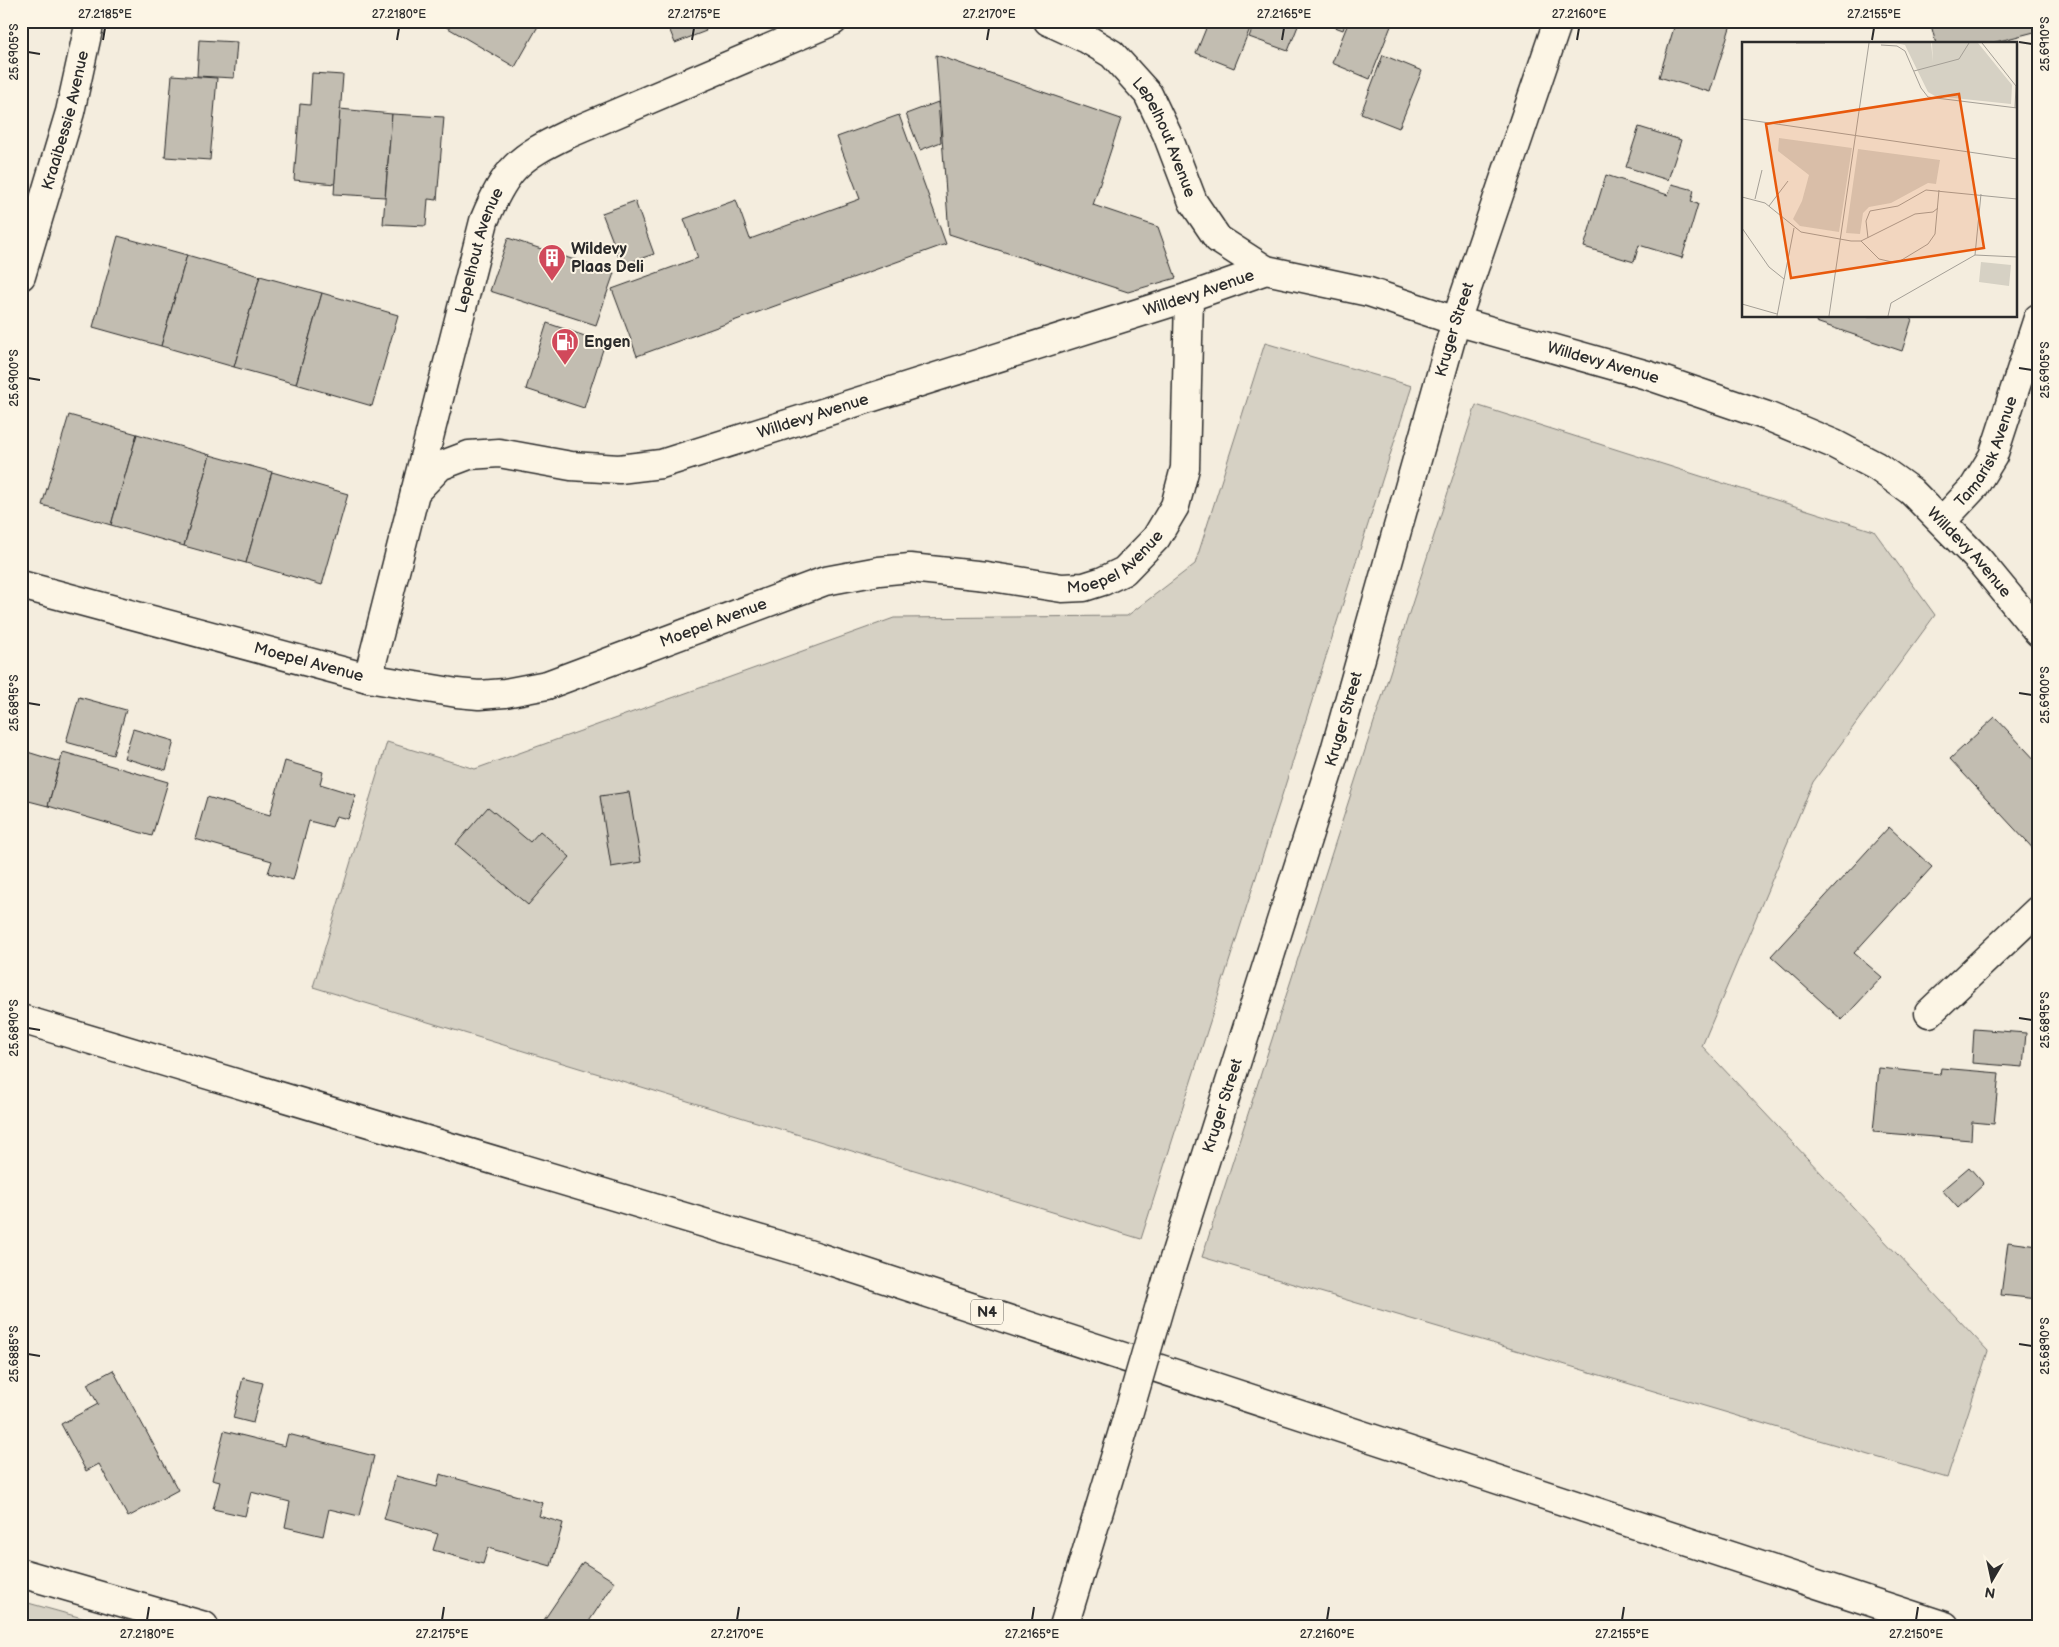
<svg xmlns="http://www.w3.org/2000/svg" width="2059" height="1647" viewBox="0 0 2059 1647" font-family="'Balsamiq Sans',sans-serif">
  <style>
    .green { fill: #d6d1c4; stroke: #807e78 }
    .building { fill: #c2bdb1; stroke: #2b2b2b }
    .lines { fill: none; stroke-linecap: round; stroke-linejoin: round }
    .street-casing { stroke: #2b2b2b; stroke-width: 31 }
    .highway-casing { stroke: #2b2b2b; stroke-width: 31 }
    .street { stroke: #fcf5e5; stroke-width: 28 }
    .highway { stroke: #fcf5e5; stroke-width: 28 }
    .street-bridge-casing { stroke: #2b2b2b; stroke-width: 31; stroke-linecap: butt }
    .street-bridge { stroke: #fcf5e5; stroke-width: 28 }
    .ticks { fill: none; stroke: #2b2b2b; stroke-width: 2 }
    .labels { text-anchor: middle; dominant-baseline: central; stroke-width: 4; stroke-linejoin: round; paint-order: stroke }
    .shield { fill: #fcf5e5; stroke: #6a6863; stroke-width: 1 }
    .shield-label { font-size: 15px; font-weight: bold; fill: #2b2b2b }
    .street-label { font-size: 16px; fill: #2b2b2b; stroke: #fcf5e5 }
    .poi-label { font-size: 16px; font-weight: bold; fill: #2b2b2b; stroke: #fcf5e5; text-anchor: start }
    .inset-road { fill: none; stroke: #a49f96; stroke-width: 1 }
    .view { fill: #e8590c; fill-opacity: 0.15; stroke: #e8590c; stroke-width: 2.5 }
    .inset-edge { fill: none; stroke: #2b2b2b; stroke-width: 2.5 }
    .neatline { fill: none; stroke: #2b2b2b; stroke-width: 2 }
    .ticks-label { font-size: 12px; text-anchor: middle; fill: #2b2b2b }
  </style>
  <rect width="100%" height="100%" fill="#f4edde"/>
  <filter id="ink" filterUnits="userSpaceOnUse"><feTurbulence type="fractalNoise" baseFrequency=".02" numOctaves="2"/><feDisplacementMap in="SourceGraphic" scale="10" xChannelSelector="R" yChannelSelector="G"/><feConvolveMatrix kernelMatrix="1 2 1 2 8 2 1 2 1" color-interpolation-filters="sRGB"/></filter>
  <g filter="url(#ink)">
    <g class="green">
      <polygon points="1265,343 1412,386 1141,1239 313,987 387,742 475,769 894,618 1127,616 1195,564"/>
      <polygon points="1476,405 1874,531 1935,615 1813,782 1702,1046 1988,1351 1947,1478 1202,1257"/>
      <polygon points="21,1601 111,1626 21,1626"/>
    </g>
    <g class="building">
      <polygon points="436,21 541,21 515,67"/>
      <polygon points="666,21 702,21 706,31 675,43"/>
      <polygon points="711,21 730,21 714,27"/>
      <polygon points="1209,21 1253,21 1234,68 1196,53"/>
      <polygon points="1255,21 1300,21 1288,51 1249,37"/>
      <polygon points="1319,21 1346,21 1343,30"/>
      <polygon points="1349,21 1393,21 1370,79 1332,63"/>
      <polygon points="1676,21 1732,21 1710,92 1659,77"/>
      <polygon points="1930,21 2038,21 2038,31 1988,44 1936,44"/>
      <polygon points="199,40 237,42 234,78 197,76"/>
      <polygon points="936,55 1121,119 1093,205 1158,227 1176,278 1128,292 949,234"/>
      <polygon points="1383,55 1422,71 1399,128 1361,113"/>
      <polygon points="312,73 343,75 335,184 294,180 300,104 310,105"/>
      <polygon points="172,75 217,78 210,160 165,157"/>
      <polygon points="938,102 941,142 920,150 906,114"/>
      <polygon points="340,109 392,114 385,197 334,194"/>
      <polygon points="392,114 444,117 437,200 428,199 426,226 383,224"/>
      <polygon points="899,115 946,244 637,356 612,289 698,258 684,219 736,200 750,239 860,199 837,137"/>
      <polygon points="1639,127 1681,140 1668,180 1626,167"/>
      <polygon points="1606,175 1668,195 1672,184 1694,190 1691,202 1698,204 1682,258 1639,245 1634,262 1584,247"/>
      <polygon points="635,201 654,254 622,265 602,213"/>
      <polygon points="118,236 187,255 161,346 93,327"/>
      <polygon points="508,238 614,273 596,325 490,291"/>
      <polygon points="187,255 260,276 234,367 161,346"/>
      <polygon points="260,276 322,293 296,384 234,367"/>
      <polygon points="322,293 398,315 372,406 296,384"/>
      <polygon points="1818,316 1913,316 1902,351 1816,322"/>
      <polygon points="547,323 605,343 584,408 526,389"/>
      <polygon points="69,415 137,434 111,525 42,505"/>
      <polygon points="137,434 210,455 184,546 111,525"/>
      <polygon points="210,455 272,472 246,563 184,546"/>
      <polygon points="272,472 348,494 322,585 246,563"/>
      <polygon points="79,697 126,710 113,755 66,742"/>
      <polygon points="1995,717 2038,763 2038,854 1950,759"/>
      <polygon points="133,729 174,741 166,770 124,758"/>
      <polygon points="21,750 60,762 48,806 21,799"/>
      <polygon points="63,752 168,782 152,836 48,806"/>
      <polygon points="285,761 323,772 320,784 356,795 348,819 336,816 332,827 309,821 293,880 268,873 272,861 195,839 207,797 270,815"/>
      <polygon points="629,792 641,862 611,867 600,796"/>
      <polygon points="488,807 530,842 540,831 570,857 528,905 456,844"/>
      <polygon points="1889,827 1932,867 1854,953 1882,977 1842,1020 1771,956"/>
      <polygon points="2034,965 2038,965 2038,1013 2036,1013"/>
      <polygon points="1974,1029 2026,1033 2023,1067 1972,1063"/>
      <polygon points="1879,1068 1940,1074 1941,1068 1999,1073 1994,1124 1972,1122 1971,1140 1873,1132"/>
      <polygon points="1969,1167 1984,1184 1958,1208 1942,1190"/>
      <polygon points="2008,1242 2038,1246 2038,1299 2001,1295"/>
      <polygon points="113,1370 178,1490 128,1517 99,1464 86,1471 61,1424 98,1404 87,1384"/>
      <polygon points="243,1378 263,1383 253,1423 233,1418"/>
      <polygon points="224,1431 285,1446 288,1434 374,1456 359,1516 329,1509 323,1536 285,1527 290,1502 251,1492 245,1516 213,1509 220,1482 212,1480"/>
      <polygon points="440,1474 543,1503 539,1516 563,1523 551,1566 488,1548 483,1564 433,1550 438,1534 384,1519 396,1476 437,1487"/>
      <polygon points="583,1562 615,1582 586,1626 540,1626"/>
    </g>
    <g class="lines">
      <defs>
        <g id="street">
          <path id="s1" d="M 1048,21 L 1087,39 L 1112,54 L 1148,94 L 1167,134 L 1193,202 L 1218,239 L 1266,270"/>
          <path id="s2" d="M 21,276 L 70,112 L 90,21"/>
          <path id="s3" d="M 415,492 L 440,466 L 469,455 L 499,453 L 571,466 L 619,469 L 661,464 L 1189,297 L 1266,270 L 1369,292 L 1456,321 L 1647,375 L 1767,416 L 1834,444 L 1876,466 L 1911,491 L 1979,560 L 2038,632"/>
          <path id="s4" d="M 1942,521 L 1974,487 L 1993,456 L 2038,318"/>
          <path id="s5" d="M 21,585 L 368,678 L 457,693 L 479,695 L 505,693 L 547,685 L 825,581 L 879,571 L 910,568 L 986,576 L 1062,588 L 1084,587 L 1103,581 L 1124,571 L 1156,538 L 1175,506 L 1185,468 L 1189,297"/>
          <path id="s6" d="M 368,678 L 484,221 C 506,168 518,158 568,134 L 833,21"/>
          <polyline points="1929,1013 2038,910"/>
          <path id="s7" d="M 1167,1281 L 1334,754 L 1456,321 L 1558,21"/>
          <polyline points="21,1573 204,1626"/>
          <polyline points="1064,1626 1127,1418"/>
        </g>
        <polyline id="highway" points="21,1019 815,1256 1945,1626"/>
      </defs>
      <use href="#street" class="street-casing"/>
      <use href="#highway" class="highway-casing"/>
      <use href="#street" class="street"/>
      <use href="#highway" class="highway"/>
      <defs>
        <polyline id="street-bridge" points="1127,1418 1167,1281"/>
      </defs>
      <use href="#street-bridge" class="street-bridge-casing"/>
      <use href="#street-bridge" class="street-bridge"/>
    </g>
  </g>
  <path class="ticks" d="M 103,40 L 105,28M 397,40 L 399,28M 692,40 L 694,28M 987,40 L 989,28M 1282,40 L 1284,28M 1577,40 L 1579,28M 1872,40 L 1874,28M 2019,42 L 2032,44M 28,52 L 40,54M 2019,368 L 2032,370M 28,378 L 40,380M 2019,693 L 2032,695M 28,703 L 40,705M 2019,1018 L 2032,1020M 28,1028 L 40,1030M 2019,1344 L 2032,1346M 28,1354 L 40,1356M 147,1620 L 149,1607M 442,1620 L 444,1607M 737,1620 L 739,1607M 1032,1620 L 1034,1607M 1327,1620 L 1329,1607M 1622,1620 L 1624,1607M 1916,1620 L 1918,1607"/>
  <defs>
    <symbol id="building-pin" viewBox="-11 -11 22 30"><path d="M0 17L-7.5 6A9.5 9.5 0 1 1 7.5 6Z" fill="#d1495b" stroke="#fcf5e5"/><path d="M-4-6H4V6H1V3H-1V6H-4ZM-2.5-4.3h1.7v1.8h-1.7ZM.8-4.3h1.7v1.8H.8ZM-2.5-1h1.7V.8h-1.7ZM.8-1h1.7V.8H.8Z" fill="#fff"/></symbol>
    <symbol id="fuel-pin" viewBox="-11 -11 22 30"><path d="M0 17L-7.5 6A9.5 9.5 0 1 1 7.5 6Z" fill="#d1495b" stroke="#fcf5e5"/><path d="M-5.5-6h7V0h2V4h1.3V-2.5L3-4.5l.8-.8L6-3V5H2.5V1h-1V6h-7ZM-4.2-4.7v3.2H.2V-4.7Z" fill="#fff"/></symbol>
  </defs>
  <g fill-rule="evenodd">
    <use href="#building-pin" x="536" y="242" width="32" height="43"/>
    <use href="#fuel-pin" x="549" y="326" width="32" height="43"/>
  </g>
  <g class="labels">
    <rect class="shield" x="971" y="1299.5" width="32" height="25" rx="4"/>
    <g class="shield-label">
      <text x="987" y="1312">N4</text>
    </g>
    <g class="street-label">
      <text stroke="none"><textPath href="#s2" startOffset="162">Kraaibessie Avenue</textPath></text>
      <text stroke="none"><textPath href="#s1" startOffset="172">Lepelhout Avenue</textPath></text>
      <text stroke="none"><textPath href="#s6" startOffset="442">Lepelhout Avenue</textPath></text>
      <text stroke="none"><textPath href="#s3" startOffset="825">Willdevy Avenue</textPath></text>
      <text stroke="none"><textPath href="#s7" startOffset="994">Kruger Street</textPath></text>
      <text stroke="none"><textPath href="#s3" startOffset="1246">Willdevy Avenue</textPath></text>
      <text stroke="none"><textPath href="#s3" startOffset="420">Willdevy Avenue</textPath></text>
      <text stroke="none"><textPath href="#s4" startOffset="84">Tamarisk Avenue</textPath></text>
      <text stroke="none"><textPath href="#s3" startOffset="1666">Willdevy Avenue</textPath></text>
      <text stroke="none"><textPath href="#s5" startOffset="1138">Moepel Avenue</textPath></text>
      <text stroke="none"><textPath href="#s5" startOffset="718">Moepel Avenue</textPath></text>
      <text stroke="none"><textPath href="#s5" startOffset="298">Moepel Avenue</textPath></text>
      <text stroke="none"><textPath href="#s7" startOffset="589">Kruger Street</textPath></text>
      <text stroke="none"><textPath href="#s7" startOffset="184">Kruger Street</textPath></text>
    </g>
    <g class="poi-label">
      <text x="571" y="249">Wildevy<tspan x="571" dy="18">Plaas Deli</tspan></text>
      <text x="584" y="342">Engen</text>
    </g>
  </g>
  <g transform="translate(1742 42)">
    <rect width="275" height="275" fill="#f4edde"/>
    <path d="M 153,1 L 189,1 L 191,20 L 190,1 L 236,1 L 270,43 L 269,62 L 193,54 L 186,50 L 163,3 ZM 37,96 L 110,106 L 97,190 L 58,184 L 51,177 L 60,159 L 67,133 L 36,109 ZM 116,107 L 198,118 L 194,142 L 186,141 L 149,161 L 127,165 L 121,171 L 118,192 L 104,191 ZM 239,220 L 269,223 L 267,244 L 237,240 Z" fill="#d6d1c4"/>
    <path class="inset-road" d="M 54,1 L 83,1M 240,1 L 274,44 L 273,66M 139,3 L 155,4 L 163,9 L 179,46 L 186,55 L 275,66M 172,29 L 217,17 L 227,1M 0,77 L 275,117M 0,155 L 23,161 L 59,190 L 109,199 L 119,199 L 173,172 L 191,170 L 196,166M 13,157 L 20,128M 27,164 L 46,139M 0,186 L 27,225 L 42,237M 126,196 L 124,179 L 128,169 L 156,164 L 184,148 L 275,157M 119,199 L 137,217 L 150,220 L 158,219 L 186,202 L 193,192 L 197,148M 233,213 L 239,152M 0,262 L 35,272M 35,274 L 52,186M 87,274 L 127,1M 146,274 L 149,261 L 233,213 L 275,215"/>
    <path class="view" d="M 217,52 L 242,206 L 49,236 L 24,82 Z"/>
    <rect width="275" height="275" class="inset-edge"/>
  </g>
  <rect width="2059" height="1647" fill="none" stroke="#fcf5e5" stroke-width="55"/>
  <g transform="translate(1992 1580) rotate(189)" stroke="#fcf5e5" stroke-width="4" paint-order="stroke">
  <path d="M0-4L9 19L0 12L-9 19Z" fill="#2b2b2b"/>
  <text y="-8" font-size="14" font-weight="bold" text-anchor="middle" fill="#2b2b2b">N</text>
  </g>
  <rect x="28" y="28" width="2004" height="1592" class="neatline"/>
  <g class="ticks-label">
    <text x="105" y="18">27.2185°E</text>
    <text x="399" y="18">27.2180°E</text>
    <text x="694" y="18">27.2175°E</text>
    <text x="989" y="18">27.2170°E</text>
    <text x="1284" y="18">27.2165°E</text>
    <text x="1579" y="18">27.2160°E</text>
    <text x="1874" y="18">27.2155°E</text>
    <text transform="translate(2045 44) rotate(-90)" y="4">25.6910°S</text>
    <text transform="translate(14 52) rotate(-90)" y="4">25.6905°S</text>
    <text transform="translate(2045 370) rotate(-90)" y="4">25.6905°S</text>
    <text transform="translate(14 378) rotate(-90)" y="4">25.6900°S</text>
    <text transform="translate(2045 695) rotate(-90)" y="4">25.6900°S</text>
    <text transform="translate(14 703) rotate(-90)" y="4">25.6895°S</text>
    <text transform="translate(2045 1020) rotate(-90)" y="4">25.6895°S</text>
    <text transform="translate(14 1028) rotate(-90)" y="4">25.6890°S</text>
    <text transform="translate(2045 1346) rotate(-90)" y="4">25.6890°S</text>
    <text transform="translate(14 1354) rotate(-90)" y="4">25.6885°S</text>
    <text x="147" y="1638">27.2180°E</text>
    <text x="442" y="1638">27.2175°E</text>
    <text x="737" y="1638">27.2170°E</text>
    <text x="1032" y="1638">27.2165°E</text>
    <text x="1327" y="1638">27.2160°E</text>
    <text x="1622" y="1638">27.2155°E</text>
    <text x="1916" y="1638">27.2150°E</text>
  </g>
</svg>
